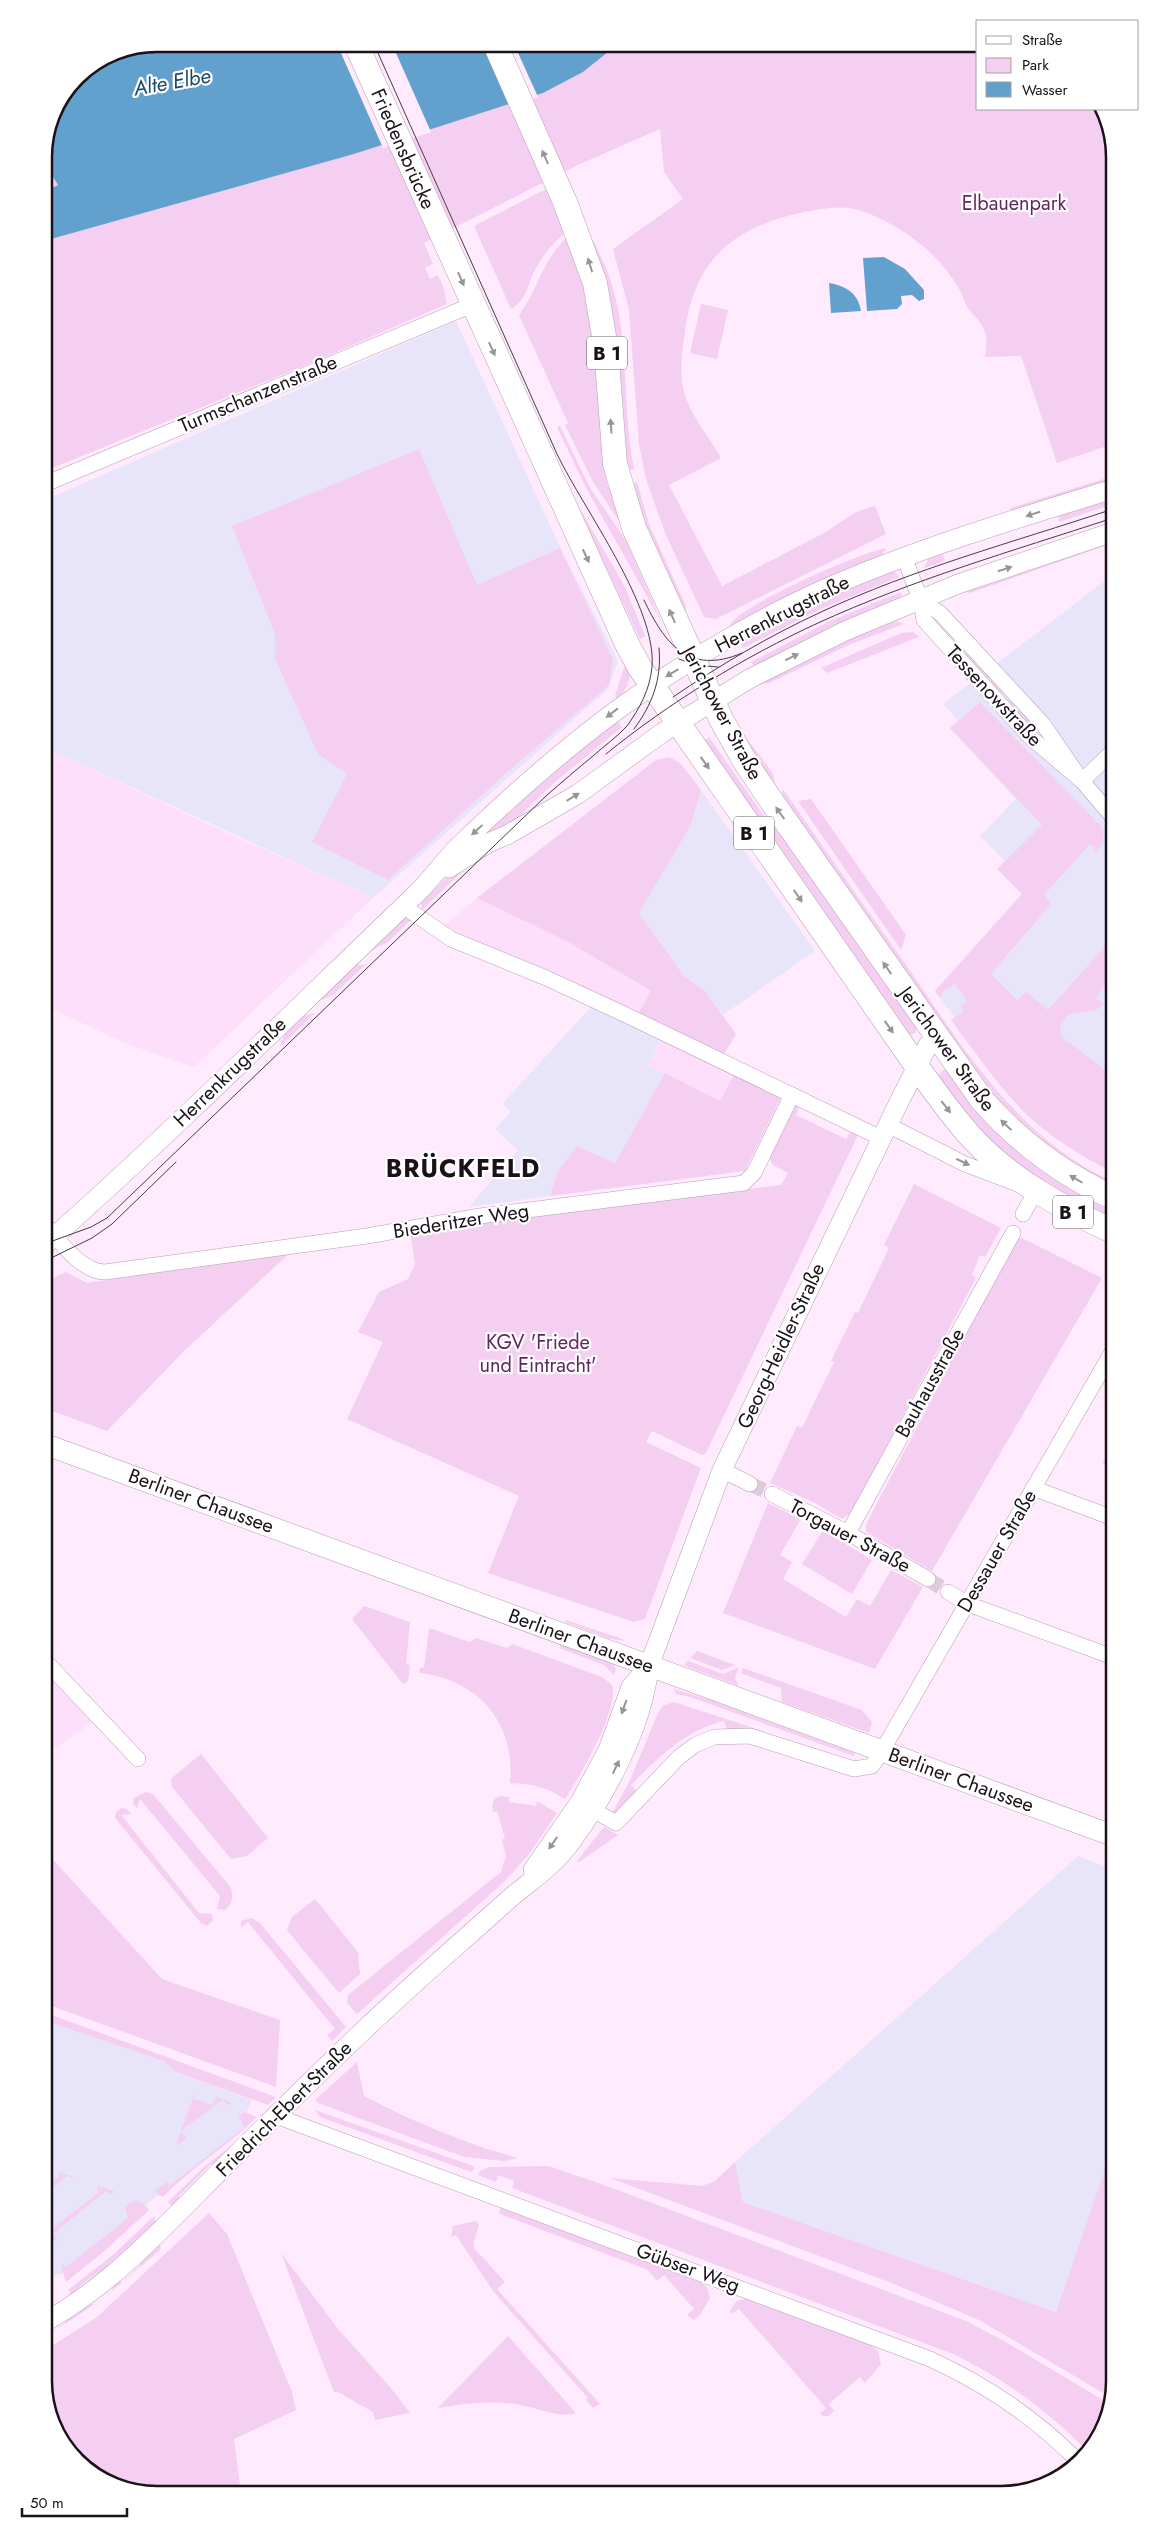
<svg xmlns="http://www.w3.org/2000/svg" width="1159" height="2538" viewBox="0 0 1159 2538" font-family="Jost,sans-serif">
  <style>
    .commercial { fill: #e8e5fb }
    .built { fill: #fddffb }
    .green { fill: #f4cff1 }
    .water { fill: #62a0ce }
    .pier { fill: #ffebfd }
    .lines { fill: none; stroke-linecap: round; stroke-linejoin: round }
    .minor-tunnel { stroke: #ddcadb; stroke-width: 15; stroke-dasharray: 15 8; stroke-linecap: butt }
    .minor-casing { stroke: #b69fb5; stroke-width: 16 }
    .tertiary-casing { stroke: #b69fb5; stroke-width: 20 }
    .secondary-casing { stroke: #b69fb5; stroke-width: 22 }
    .primary-casing { stroke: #b69fb5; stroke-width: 25 }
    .minor { stroke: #fff; stroke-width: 15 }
    .tertiary { stroke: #fff; stroke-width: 19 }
    .secondary { stroke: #fff; stroke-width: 21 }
    .primary { stroke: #fff; stroke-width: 24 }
    .tram { stroke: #473c46; stroke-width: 1 }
    .oneway { fill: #989498 }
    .labels { text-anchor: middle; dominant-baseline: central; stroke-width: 4.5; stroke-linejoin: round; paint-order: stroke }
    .shield { fill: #fff; stroke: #5f585e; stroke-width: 1 }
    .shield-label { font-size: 19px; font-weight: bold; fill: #1a1119 }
    .street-label { font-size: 20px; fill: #1a1119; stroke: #fff }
    .park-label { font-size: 20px; fill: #642463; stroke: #fff }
    .water-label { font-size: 21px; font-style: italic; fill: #1a4a69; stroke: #fff }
    .district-label { font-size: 25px; font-weight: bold; letter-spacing: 1px; fill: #1a1119; stroke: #fff }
    .rim { fill: none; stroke: #1a1119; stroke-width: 2.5 }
  </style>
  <rect width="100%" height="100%" fill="#ffebfd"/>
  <g class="commercial">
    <polygon points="456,321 560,547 618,661 608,689 373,898 46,748 45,500"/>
    <polygon points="1110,577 1112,1166 976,1046 935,991 1022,894 997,869 1005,861 980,836 1016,799 950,728 958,721 943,704"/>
    <polygon points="701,790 815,951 723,1015 705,991 684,976 639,913 691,825"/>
    <polygon points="591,1007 661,1039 648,1065 665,1073 615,1163 558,1171 550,1196 469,1207 518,1150 495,1129 511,1112 502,1104"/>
    <polygon points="1078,1856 1114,1870 1115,2140 1056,2312 743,2202 735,2162"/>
    <polygon points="49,2022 163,2061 176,2072 252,2100 248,2110 238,2117 246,2127 66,2267 63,2273 50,2277"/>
  </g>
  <g class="built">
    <polygon points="46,748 221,830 373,898 194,1067 124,1043 46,1006"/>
    <polygon points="477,898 570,943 651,991 637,1016 444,926"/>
    <polygon points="661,1039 734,1075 721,1101 648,1065"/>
    <polygon points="48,1678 93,1722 48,1753"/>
  </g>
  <g class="green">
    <path d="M 618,44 L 978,44 L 978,109 L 1100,109 L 1109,121 L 1110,445 L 1057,463 L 1021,356 L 985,357 C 987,345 988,331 979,321 C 975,316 970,312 967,307 C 964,301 963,295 959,289 C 939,253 903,227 865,212 C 845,204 824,208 805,212 C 735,226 694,259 685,332 C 682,350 679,374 684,392 C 690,415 709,436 721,458 L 669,485 L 722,586 L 824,533 L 856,512 L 875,506 L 886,534 L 716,619 L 704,617 L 665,533 L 646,479 L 639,444 L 629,310 L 613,249 L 683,199 L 664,172 L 660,129 L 578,165 L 424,243 L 433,264 L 425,268 L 430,279 L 438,275 L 444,289 L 447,304 L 311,363 L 45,471 L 44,241 L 354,154 L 543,93 L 583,72 Z"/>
    <polygon points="44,171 50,172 58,185 44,192"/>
    <path d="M 546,189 L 568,231 C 554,241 543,255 535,270 C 527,285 527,300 511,309 L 474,226 Z"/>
    <path d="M 567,237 L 586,291 L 596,341 L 603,461 L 606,480 L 621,524 L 593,482 L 565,425 L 568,423 L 519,315 C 540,286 540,264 567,237 Z"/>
    <path d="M 590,237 C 595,242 598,250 601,257 C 633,322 620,399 634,469 L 624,470 Z"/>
    <polygon points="701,304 728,310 717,359 690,353"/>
    <polygon points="560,426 589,486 626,541 662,623 586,488 557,427"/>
    <polygon points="419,449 477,585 560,548 613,660 609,685 505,774 388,880 312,842 347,774 318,754 275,659 275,634 232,526"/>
    <polygon points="1110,477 1110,482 1011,512 1010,508"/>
    <polygon points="637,482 649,524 686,606 685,613 627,485"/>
    <polygon points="572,495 625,587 645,636 640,639"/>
    <polygon points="1110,498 1110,505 1059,522 1058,514"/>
    <polygon points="1110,539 1110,544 970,593 964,590"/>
    <path d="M 886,548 L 880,558 L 731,628 L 730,624 C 743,604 859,553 886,548 Z"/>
    <polygon points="942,552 945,561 924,568 930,556"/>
    <polygon points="890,571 894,571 899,577 823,608 743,648 739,640 817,601"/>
    <polygon points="901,592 902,598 754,667 751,662 830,621"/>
    <polygon points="896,621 904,624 851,644 767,684 762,680 825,648"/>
    <polygon points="913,632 919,637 827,673 821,668 901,633"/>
    <polygon points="966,653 1002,692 999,695 964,654"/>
    <path d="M 626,661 C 633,677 629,686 618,699 L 615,696 Z"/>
    <path d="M 980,702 L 1102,827 L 1104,840 L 1097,852 L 1090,844 L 1044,895 L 1051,904 L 991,974 L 1017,1000 L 1026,992 L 1048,1010 L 1111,940 L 1111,976 L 1096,998 L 1104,1004 L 1096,1010 L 1068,1015 L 1060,1026 L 1062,1037 L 1112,1075 L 1112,1172 C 1081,1156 1048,1136 1023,1111 C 996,1083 974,1051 951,1020 L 964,1011 L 960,1006 L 967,1001 L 955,984 L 941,993 L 942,996 L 940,998 L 935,991 L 1022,894 L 997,869 L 1042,825 L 950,728 Z"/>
    <polygon points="1011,702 1036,728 1036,731 1008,705"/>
    <polygon points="616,719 622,727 554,783 507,828 463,854 505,810"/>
    <polygon points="739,728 772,772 776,787 754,756"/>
    <polygon points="709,737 762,813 793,850 917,1028 915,1033 908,1035 703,741"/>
    <polygon points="670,757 681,764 701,790 691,825 639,913 684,976 705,991 736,1034 720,1061 637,1016 651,991 570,943 477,898 656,760"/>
    <path d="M 783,789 C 823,847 863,904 904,962 C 961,1044 1017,1139 1112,1181 L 1112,1185 C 1065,1160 1026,1131 990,1091 L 782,795 Z"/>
    <polygon points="811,799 906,935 901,950 798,801"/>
    <polygon points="480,855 422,910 421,902 450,874"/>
    <polygon points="402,917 408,917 412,919 388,942 365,954"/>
    <polygon points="354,964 365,965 332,996 313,1003"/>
    <path d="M 315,1013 L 280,1047 C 285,1028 295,1016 315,1013 Z"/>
    <polygon points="946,1068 1112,1206 1112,1223 1043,1185 983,1135 936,1077"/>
    <polygon points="665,1073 720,1101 734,1075 781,1097 745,1171 550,1196 558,1171 577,1146 615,1163"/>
    <polygon points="790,1103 800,1105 796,1115 846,1139 851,1130 858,1135 706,1453 702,1455 652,1431 646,1442 701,1468 645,1619 634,1622 488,1573 519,1496 347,1419 383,1342 358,1332 379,1292 408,1279 415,1264 410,1231 781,1185 788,1173 773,1165 766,1153"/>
    <polygon points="914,1184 1001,1228 985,1257 980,1255 972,1275 976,1278 851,1513 842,1519 815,1503 770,1483 797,1426 802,1428 834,1362 831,1361 855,1312 858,1313 889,1248 884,1245"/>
    <polygon points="1018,1236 1102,1278 932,1571 866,1532 866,1524"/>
    <polygon points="292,1251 183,1352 107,1431 47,1409 47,1281 66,1272 87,1283"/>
    <polygon points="1113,1444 1113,1467 1102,1463"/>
    <polygon points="768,1503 801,1519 780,1555 792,1562 783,1579 846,1617 857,1599 870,1606 891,1570 923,1587 875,1669 723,1613"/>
    <polygon points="823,1530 872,1560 852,1594 802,1564"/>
    <polygon points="364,1606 410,1622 406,1664 410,1665 408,1681 403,1684 352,1619"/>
    <polygon points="566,1620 622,1639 625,1641 607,1638 565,1622"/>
    <path d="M 429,1628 L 470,1642 L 476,1638 L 507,1648 L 512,1644 L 602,1677 L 612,1685 C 621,1706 578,1780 565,1799 C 547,1787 532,1784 510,1783 C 516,1723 478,1679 419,1673 L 420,1668 L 424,1667 Z"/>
    <polygon points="561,1644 613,1664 616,1668 614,1675 604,1665 559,1648"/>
    <polygon points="697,1651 735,1665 722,1670 690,1658"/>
    <polygon points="688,1661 723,1674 739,1667 735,1678 739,1686 688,1667 684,1665"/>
    <polygon points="743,1668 862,1710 872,1722 869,1733 782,1702 781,1688 741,1673"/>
    <polygon points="674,1689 711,1700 855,1753 854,1756 690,1697 676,1694"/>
    <path d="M 674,1702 L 763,1731 L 760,1736 L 728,1733 L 724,1721 C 685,1730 658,1758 631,1785 L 638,1793 L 616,1814 L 612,1814 L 630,1780 L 658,1713 L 663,1706 Z"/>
    <polygon points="201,1754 268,1838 247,1856 231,1859 172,1787 171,1780 174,1776"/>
    <path d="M 146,1792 L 153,1794 L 231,1888 C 233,1898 233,1903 225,1910 L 217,1909 L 220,1896 L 140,1799 L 137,1809 L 133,1803 L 134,1798 Z"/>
    <path d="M 500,1796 L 509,1797 L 509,1802 L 536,1806 L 537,1801 L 557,1813 L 530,1853 L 505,1881 L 357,2014 L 347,2003 L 348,1995 L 501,1872 L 506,1856 L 502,1840 L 505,1838 L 497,1811 L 493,1812 C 492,1804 492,1799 500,1796 Z"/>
    <polygon points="122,1808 127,1809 131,1814 121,1815 199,1913 212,1914 213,1920 207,1926 201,1923 115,1818 116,1812"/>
    <polygon points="604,1827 618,1835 579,1862 577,1861"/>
    <polygon points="48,1854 162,1979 280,2020 276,2087 49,2005"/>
    <polygon points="315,1899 358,1952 360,1974 339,1993 287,1930 292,1917"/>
    <polygon points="251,1918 260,1923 346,2027 332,2041 327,2035 335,2029 248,1922 241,1928 241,1921"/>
    <polygon points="49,2014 276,2097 268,2105 176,2072 163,2061 49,2022"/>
    <path d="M 357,2062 L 364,2096 C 414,2122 463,2143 518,2158 L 504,2161 L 464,2157 L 318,2103 L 315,2100 Z"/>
    <polygon points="196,2089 194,2099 213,2105 216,2096 231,2103 229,2105 222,2100 181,2131 187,2139 177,2145 176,2145"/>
    <polygon points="315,2110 473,2166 474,2169 471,2172 320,2117"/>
    <path d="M 245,2112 L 257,2117 C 228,2146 192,2167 163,2197 L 157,2194 L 155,2191 L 167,2182 L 170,2185 L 245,2127 L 238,2117 Z"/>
    <polygon points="250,2131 217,2165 211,2164 179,2196 179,2202 172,2206 168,2202 204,2167"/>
    <polygon points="735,2162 743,2202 1056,2312 1105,2169 1115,2172 1115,2380 1110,2397 979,2320 894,2284 610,2178 702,2186 715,2181"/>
    <path d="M 548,2166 L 607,2186 L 966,2321 L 1006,2342 L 1108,2403 L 1092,2449 L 1088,2452 C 1049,2412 1004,2378 953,2354 L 512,2188 L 514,2181 L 498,2175 L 496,2182 L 478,2175 L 480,2171 L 490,2167 Z"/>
    <polygon points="59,2172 72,2176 73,2178 67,2176 49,2190 49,2184 59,2177"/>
    <polygon points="97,2186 114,2191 114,2193 110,2194 106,2191 53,2234 59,2242 53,2239 49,2224 53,2228 98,2193"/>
    <polygon points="134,2200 142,2202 149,2210 108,2248 66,2282 61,2265 63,2264 66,2267 128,2218 125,2207"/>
    <polygon points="503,2207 700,2281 707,2287 710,2298 700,2315 694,2320 687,2315 694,2309 664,2275 657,2281 648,2270 500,2214 499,2210"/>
    <polygon points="209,2213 227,2234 292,2392 296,2410 234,2439 241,2493 150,2494 89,2471 50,2417 50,2347 97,2317"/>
    <polygon points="154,2216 156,2223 129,2251 124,2251 108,2264 107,2271 103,2274 97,2273 80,2286 78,2293 71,2294 68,2290 114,2254"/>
    <polygon points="475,2221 479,2225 474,2241 474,2248 505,2282 497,2289 600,2404 593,2408 586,2400 588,2398 493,2291 456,2235 451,2237 453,2226"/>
    <path d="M 156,2245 L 160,2246 L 161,2249 C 126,2280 91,2310 50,2333 L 65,2323 L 68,2316 L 87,2302 L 94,2305 L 112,2291 L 113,2284 L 117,2281 L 122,2282 L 140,2266 L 140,2261 Z"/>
    <polygon points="281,2253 338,2329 390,2387 410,2413 375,2420 373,2412 338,2392 334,2392"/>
    <polygon points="745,2299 871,2344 878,2351 881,2364 865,2383 860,2377 829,2404 834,2411 828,2416 823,2416 820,2414 826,2408 739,2309 732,2314 730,2311 736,2301"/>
    <path d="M 508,2336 L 576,2413 C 561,2419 532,2406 515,2404 C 490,2401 464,2403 438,2408 Z"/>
    <polygon points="543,2487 597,2491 539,2491"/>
  </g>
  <g class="water">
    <path d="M 158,44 L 618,44 L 583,72 L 543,93 L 354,154 L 44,241 L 44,192 L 58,185 L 50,172 L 44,171 C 44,118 65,78 113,53 C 125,47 144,46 158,44 Z"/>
    <polygon points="884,257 905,269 924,290 924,299 919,301 912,295 901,296 902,304 897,309 867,311 863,258"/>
    <path d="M 829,283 C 846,286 858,293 861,311 L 831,313 Z"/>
  </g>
  <g class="pier">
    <polygon points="337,44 392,44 431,132 383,148"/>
    <polygon points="483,44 514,44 538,97 510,106"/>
  </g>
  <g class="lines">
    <g class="minor-tunnel">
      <polyline points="750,1484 772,1494"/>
      <polyline points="928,1579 948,1592"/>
    </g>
    <defs>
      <g id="minor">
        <polyline points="45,484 472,305"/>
        <polyline points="904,557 921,601 924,620 1030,737 1082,781"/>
        <polyline points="921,601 940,613 1043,724 1082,781 1111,815"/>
        <polyline points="1082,781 1111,753"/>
        <polyline points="403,906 451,939 544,977 622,1013 881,1138"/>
        <polyline points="888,1125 965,1164 1036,1191 1023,1214"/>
        <path d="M 47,1227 C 61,1243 82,1272 105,1272 L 367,1236 L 480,1216 L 744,1183 L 754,1173 L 792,1095"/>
        <polyline points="722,1470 750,1484"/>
        <polyline points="1033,1488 1113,1518"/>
        <polyline points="772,1494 848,1533 928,1579"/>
        <polyline points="848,1533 1013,1233"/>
        <polyline points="948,1592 968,1604 1113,1657"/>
        <polyline points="48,1664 138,1759"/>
        <polyline points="583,1804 616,1823 679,1757 695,1745 714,1737 750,1736 854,1769 872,1766 882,1751 1112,1352"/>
        <path d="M 276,2116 L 930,2359 C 985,2384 1034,2417 1077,2460"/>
      </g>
      <g id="tertiary">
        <polyline points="449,868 488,843 507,835 578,794 662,733 749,679 845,631 958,584 1110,533"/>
        <path d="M 47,1243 C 173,1131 293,1012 414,896 C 431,880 443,862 459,846 C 519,788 588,727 659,681 C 713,646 768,614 827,588 C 919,548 1015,519 1110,490"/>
        <polyline points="533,1870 580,1802 608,1750 631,1687 649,1666"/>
        <path d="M 50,2319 C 109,2285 156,2235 204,2187 C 257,2134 309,2082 363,2031 C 410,1986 459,1944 508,1900 C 530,1881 553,1867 571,1842 C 607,1793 643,1726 649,1666 L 722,1470 L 899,1102 L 928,1045 L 935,1037"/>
      </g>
      <polyline id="secondary" points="47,1445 1114,1836"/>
      <g id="primary">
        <path d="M 356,44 L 627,644 L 640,668 L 918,1068 C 935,1092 952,1116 972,1138 C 1011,1180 1061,1207 1112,1231"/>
        <path d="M 495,44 L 565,202 L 595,283 L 606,348 L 615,464 L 634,528 L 722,721 L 747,765 L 775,806 L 982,1100 C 1019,1142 1062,1174 1112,1197"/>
      </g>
    </defs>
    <use href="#minor" class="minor-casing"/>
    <use href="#tertiary" class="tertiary-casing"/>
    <use href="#secondary" class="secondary-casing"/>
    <use href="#primary" class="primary-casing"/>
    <use href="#minor" class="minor"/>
    <use href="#tertiary" class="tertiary"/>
    <use href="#secondary" class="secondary"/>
    <use href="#primary" class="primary"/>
    <g class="tram">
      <path d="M 644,600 C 664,643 689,676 742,653"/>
      <polyline points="679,659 695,665 718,667"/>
      <path d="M 673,697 C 720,665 769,636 821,612 C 913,569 1014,542 1110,510"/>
      <path d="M 634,729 C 652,705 662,679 659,648"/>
      <path d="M 606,754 C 670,702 744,657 818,623 C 912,580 1012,551 1110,519"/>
      <path d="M 47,1243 L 91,1227 L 107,1218 L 546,796 C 562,782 577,769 593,756 C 604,746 617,737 627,726 C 640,708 650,689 652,667 C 657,607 584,510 557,454 L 374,44"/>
      <polyline points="47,1260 92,1238 112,1224 176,1162"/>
    </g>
  </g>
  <defs><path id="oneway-solid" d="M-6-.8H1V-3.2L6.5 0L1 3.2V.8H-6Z" transform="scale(1.25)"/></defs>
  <g class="oneway">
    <use href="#oneway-solid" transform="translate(545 157) rotate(-114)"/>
    <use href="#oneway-solid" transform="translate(590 265) rotate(-107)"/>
    <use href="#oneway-solid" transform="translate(461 279) rotate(66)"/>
    <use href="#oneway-solid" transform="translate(492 349) rotate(66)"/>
    <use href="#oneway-solid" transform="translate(611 426) rotate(-94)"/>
    <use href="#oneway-solid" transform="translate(1033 514) rotate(162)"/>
    <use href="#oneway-solid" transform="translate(586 556) rotate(65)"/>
    <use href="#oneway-solid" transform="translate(1005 569) rotate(-18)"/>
    <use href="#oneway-solid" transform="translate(672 616) rotate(-114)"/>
    <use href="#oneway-solid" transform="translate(792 657) rotate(-26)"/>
    <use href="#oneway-solid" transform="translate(672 673) rotate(149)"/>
    <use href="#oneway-solid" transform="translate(612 713) rotate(142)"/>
    <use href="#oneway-solid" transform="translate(705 763) rotate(55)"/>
    <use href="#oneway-solid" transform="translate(573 797) rotate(-31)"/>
    <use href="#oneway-solid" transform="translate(780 813) rotate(-125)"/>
    <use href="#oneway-solid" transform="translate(477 830) rotate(137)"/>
    <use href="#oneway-solid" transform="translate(798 896) rotate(55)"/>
    <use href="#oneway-solid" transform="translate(887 968) rotate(-125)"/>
    <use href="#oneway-solid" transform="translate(889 1027) rotate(55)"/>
    <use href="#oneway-solid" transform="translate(946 1107) rotate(52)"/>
    <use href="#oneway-solid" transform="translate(1006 1125) rotate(-137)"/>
    <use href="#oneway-solid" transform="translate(963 1162) rotate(25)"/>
    <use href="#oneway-solid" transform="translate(1076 1179) rotate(-150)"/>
    <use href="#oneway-solid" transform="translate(624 1707) rotate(110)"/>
    <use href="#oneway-solid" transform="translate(616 1767) rotate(-65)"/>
    <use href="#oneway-solid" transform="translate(553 1843) rotate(125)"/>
  </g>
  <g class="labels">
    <g class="shield">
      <rect x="587" y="336.5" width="40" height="33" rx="4"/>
      <rect x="734" y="816.5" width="40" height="33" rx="4"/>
      <rect x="1053" y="1195.5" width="40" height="33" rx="4"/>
    </g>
    <g class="shield-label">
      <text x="607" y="353">B 1</text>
      <text x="754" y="833">B 1</text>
      <text x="1073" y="1212">B 1</text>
    </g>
    <g class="street-label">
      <text transform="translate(403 149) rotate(66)">Friedensbrücke</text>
      <text transform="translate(258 394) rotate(-23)">Turmschanzenstraße</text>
      <text transform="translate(782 614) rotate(-27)">Herrenkrugstraße</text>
      <text transform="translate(994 696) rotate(47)">Tessenowstraße</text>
      <text transform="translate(722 713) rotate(62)">Jerichower Straße</text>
      <text transform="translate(947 1049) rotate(54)">Jerichower Straße</text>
      <text transform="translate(230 1072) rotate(-44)">Herrenkrugstraße</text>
      <text transform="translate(461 1221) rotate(-9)">Biederitzer Weg</text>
      <text transform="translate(781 1346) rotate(-65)">Georg-Heidler-Straße</text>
      <text transform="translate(930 1383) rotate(-61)">Bauhausstraße</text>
      <text transform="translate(201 1501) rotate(20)">Berliner Chaussee</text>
      <text transform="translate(850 1536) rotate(28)">Torgauer Straße</text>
      <text transform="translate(997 1551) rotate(-60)">Dessauer Straße</text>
      <text transform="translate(581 1641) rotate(20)">Berliner Chaussee</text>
      <text transform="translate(961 1780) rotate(20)">Berliner Chaussee</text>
      <text transform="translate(284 2109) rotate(-45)">Friedrich-Ebert-Straße</text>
      <text transform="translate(688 2268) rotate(20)">Gübser Weg</text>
    </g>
    <g class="park-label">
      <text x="1014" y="203">Elbauenpark</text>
      <text x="538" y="1342">KGV 'Friede<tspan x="538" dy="23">und Eintracht'</tspan></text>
    </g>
    <g class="water-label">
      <text transform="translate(172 82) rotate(-10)">Alte Elbe</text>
    </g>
    <g class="district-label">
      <text x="463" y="1168">BRÜCKFELD</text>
    </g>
  </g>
  <path d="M0 0H1159V2538H0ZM157 52H1001A105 105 0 0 1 1106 157V2381A105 105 0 0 1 1001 2486H157A105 105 0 0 1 52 2381V157A105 105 0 0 1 157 52Z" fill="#fff" fill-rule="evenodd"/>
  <path class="rim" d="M157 52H1001A105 105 0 0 1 1106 157V2381A105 105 0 0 1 1001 2486H157A105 105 0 0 1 52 2381V157A105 105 0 0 1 157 52Z"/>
  <rect x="976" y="20" width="162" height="90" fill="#ffffff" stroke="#a3a0a3"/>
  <rect x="986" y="36" width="25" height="8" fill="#ffffff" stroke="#a3a0a3"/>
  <text x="1022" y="45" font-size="15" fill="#1a1119">Straße</text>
  <rect x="986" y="58" width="25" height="15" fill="#f4cff1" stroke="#a3a0a3"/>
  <text x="1022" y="70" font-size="15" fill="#1a1119">Park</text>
  <rect x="986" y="82" width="25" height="15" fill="#62a0ce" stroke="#a3a0a3"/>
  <text x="1022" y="95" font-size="15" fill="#1a1119">Wasser</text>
  <path d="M22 2508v8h105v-8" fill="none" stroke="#1a1119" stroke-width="2.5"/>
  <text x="30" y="2508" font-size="15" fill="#1a1119" stroke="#ffffff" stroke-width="4" paint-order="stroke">50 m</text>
</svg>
